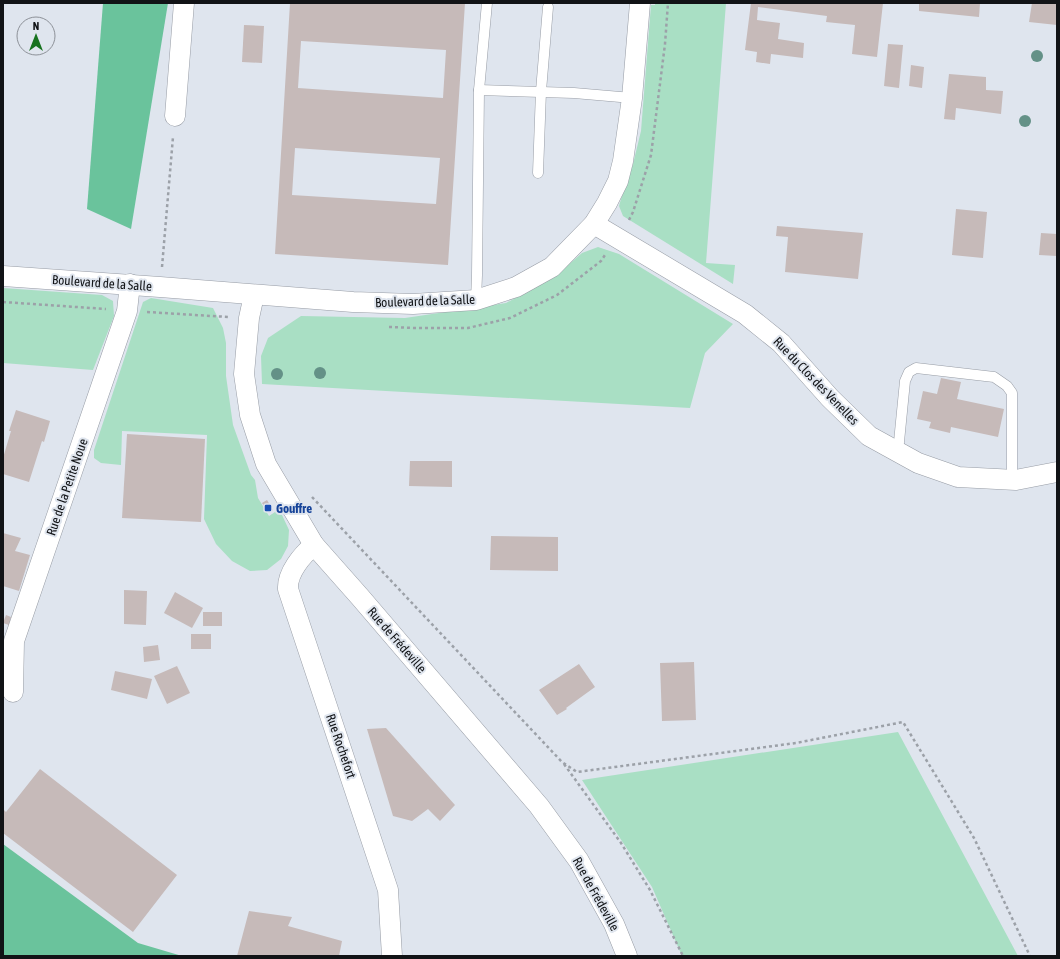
<svg xmlns="http://www.w3.org/2000/svg" width="1060" height="959" viewBox="0 0 1060 959" font-family="'Asap Condensed',sans-serif">
  <style>
    .green { fill: #a9dfc4 }
    .forest { fill: #6ac39c }
    .building { fill: #c6bab9; fill-rule: evenodd }
    .lines { fill: none; stroke-linecap: round; stroke-linejoin: round }
    .service-casing { stroke: #979ca5; stroke-width: 11 }
    .minor-casing { stroke: #979ca5; stroke-width: 21 }
    .path { stroke: #9ca1a8; stroke-width: 2.5; stroke-dasharray: 3 3; stroke-linecap: butt }
    .service { stroke: #fff; stroke-width: 10 }
    .minor { stroke: #fff; stroke-width: 20 }
    .tree { fill: #649187 }
    .transit-dot { fill: #1a4fb4; stroke: #dfe5ee; stroke-width: 1.5 }
    .labels { text-anchor: middle; dominant-baseline: central; stroke-width: 4; stroke-linejoin: round; paint-order: stroke }
    .street-label { font-size: 13px; fill: #111316; stroke: #dfe5ee }
    .transit-label { font-size: 13px; font-weight: bold; fill: #164399; stroke: #dfe5ee; text-anchor: start }
  </style>
  <rect width="100%" height="100%" fill="#dfe5ee"/>
  <g class="green">
    <polygon points="655,3 726,3 706,263 735,265 733,284 623,216 619,206 621,199 633,164 641,131 651,5 655,5"/>
    <polygon points="598,247 619,254 733,324 705,353 690,408 262,384 261,356 268,338 301,316 405,318 506,303 553,278 582,253"/>
    <polygon points="3,288 102,295 113,301 114,316 93,370 3,363"/>
    <polygon points="151,298 213,308 223,328 226,343 226,376 233,425 251,475 255,480 258,498 269,516 278,510 282,515 289,530 288,546 281,559 267,570 250,571 232,561 216,544 204,519 207,435 122,431 121,465 101,463 94,458 94,450 143,302"/>
    <polygon points="898,732 1018,956 682,956 652,887 582,780"/>
  </g>
  <g class="forest">
    <polygon points="103,3 168,3 131,229 87,209"/>
    <polygon points="3,844 138,943 182,956 3,956"/>
  </g>
  <g class="building">
    <path d="M 290,3 L 465,3 L 448,265 L 275,254 ZM 301,41 L 446,50 L 443,98 L 298,88 ZM 295,148 L 440,158 L 436,204 L 292,195 Z"/>
    <polygon points="751,3 883,3 877,57 852,54 855,25 826,22 827,16 758,7 757,20 780,23 778,39 804,43 803,58 771,54 770,64 756,62 757,52 745,50"/>
    <polygon points="919,3 980,3 979,17 919,11"/>
    <polygon points="1032,3 1057,3 1057,25 1029,22"/>
    <polygon points="244,25 264,26 262,63 242,62"/>
    <polygon points="888,44 903,45 899,88 884,86"/>
    <polygon points="911,65 924,67 922,88 909,86"/>
    <polygon points="949,74 986,77 986,90 1003,91 1001,114 956,108 955,120 944,119"/>
    <polygon points="956,209 987,212 983,258 952,255"/>
    <polygon points="777,226 863,233 858,279 785,272 788,237 776,236"/>
    <polygon points="1041,233 1057,234 1057,256 1039,255"/>
    <polygon points="941,378 961,382 957,399 1004,409 998,437 951,427 950,433 929,428 931,422 917,419 923,391 937,394"/>
    <polygon points="16,410 50,421 44,442 42,441 29,482 3,474 3,458 11,431 9,431"/>
    <polygon points="127,434 205,439 201,522 122,518"/>
    <polygon points="410,461 452,461 452,487 409,486"/>
    <polygon points="267,500 273,510 269,513 262,503"/>
    <polygon points="3,533 21,538 15,551 30,555 19,591 3,586"/>
    <polygon points="491,536 558,537 558,571 490,570"/>
    <polygon points="124,590 147,591 146,625 124,624"/>
    <polygon points="175,592 203,608 192,628 164,613"/>
    <rect x="203" y="612" width="19" height="14"/>
    <polygon points="6,615 11,617 9,625 3,623"/>
    <rect x="191" y="634" width="20" height="15"/>
    <polygon points="158,645 160,660 144,662 143,647"/>
    <polygon points="694,662 696,720 662,721 660,663"/>
    <polygon points="579,664 595,687 566,708 567,709 557,715 539,690"/>
    <polygon points="177,666 190,693 167,704 154,676"/>
    <polygon points="115,671 152,679 147,699 111,690"/>
    <polygon points="386,728 455,805 440,821 428,809 412,821 393,816 367,729"/>
    <polygon points="40,769 177,875 133,932 3,833 3,809 6,812"/>
    <polygon points="249,911 292,917 288,926 342,941 339,956 237,956"/>
  </g>
  <g class="lines">
    <defs>
      <g id="service">
        <polyline points="479,90 487,3"/>
        <polyline points="538,173 541,91 548,7"/>
        <polyline points="476,300 477,275 479,90 574,93 632,98"/>
        <polyline points="898,452 905,381 909,372 916,368 994,377 1007,386 1012,393 1012,480"/>
      </g>
      <g id="minor">
        <polyline points="175,116 184,3"/>
        <polyline points="594,224 745,314 781,343 830,398 869,436 918,463 958,477 1016,480 1057,472"/>
        <polyline points="3,276 160,287 353,302 413,304 476,300 516,287 552,267 594,224 607,203 618,181 623,161 632,98 640,3"/>
        <polyline points="254,295 249,318 244,374 250,415 266,464 314,545 360,597 539,806 579,861 614,924 627,956"/>
        <path d="M 314,545 C 302,555 287,573 288,589 L 388,890 L 392,956"/>
        <polyline points="13,692 14,641 127,311 130,284"/>
      </g>
    </defs>
    <use href="#service" class="service-casing"/>
    <use href="#minor" class="minor-casing"/>
    <g class="path">
      <polyline points="629,220 633,212 651,155 665,44 668,3"/>
      <polyline points="162,267 173,137"/>
      <polyline points="3,302 106,309"/>
      <polyline points="147,312 228,317"/>
      <polyline points="389,327 415,328 468,328 510,318 557,295 601,261 605,255"/>
      <polyline points="312,497 562,762 577,772 796,743 903,722 974,838 1030,956"/>
      <polyline points="564,764 621,843 650,890 683,956"/>
    </g>
    <use href="#service" class="service"/>
    <use href="#minor" class="minor"/>
  </g>
  <g class="tree">
    <circle cx="1037" cy="56" r="6"/>
    <circle cx="1025" cy="121" r="6"/>
    <circle cx="320" cy="373" r="6"/>
    <circle cx="277" cy="374" r="6"/>
  </g>
  <rect class="transit-dot" x="264" y="504" width="8" height="8" rx="2"/>
  <g class="labels">
    <g class="street-label">
      <text transform="translate(102 283) rotate(4)">Boulevard de la Salle</text>
      <text transform="translate(425 301) rotate(-2)">Boulevard de la Salle</text>
      <text transform="translate(816 381) rotate(46)">Rue du Clos des Venelles</text>
      <text transform="translate(67 487) rotate(-71)">Rue de la Petite Noue</text>
      <text transform="translate(397 640) rotate(49)">Rue de Frédeville</text>
      <text transform="translate(341 746) rotate(71)">Rue Rochefort</text>
      <text transform="translate(596 894) rotate(61)">Rue de Frédeville</text>
    </g>
    <g class="transit-label">
      <text x="276" y="508">Gouffre</text>
    </g>
  </g>
  <rect width="1060" height="959" fill="none" stroke="#111316" stroke-width="8"/>
  <g transform="translate(36 36)"><circle r="19" fill="#dfe5ee" stroke="#8d9198"/>
  <path d="M0-3L7 15L0 10L-7 15Z" fill="#17721f"/>
  <text y="-6" font-size="11" font-weight="bold" text-anchor="middle" fill="#111316">N</text>
  </g>
</svg>
